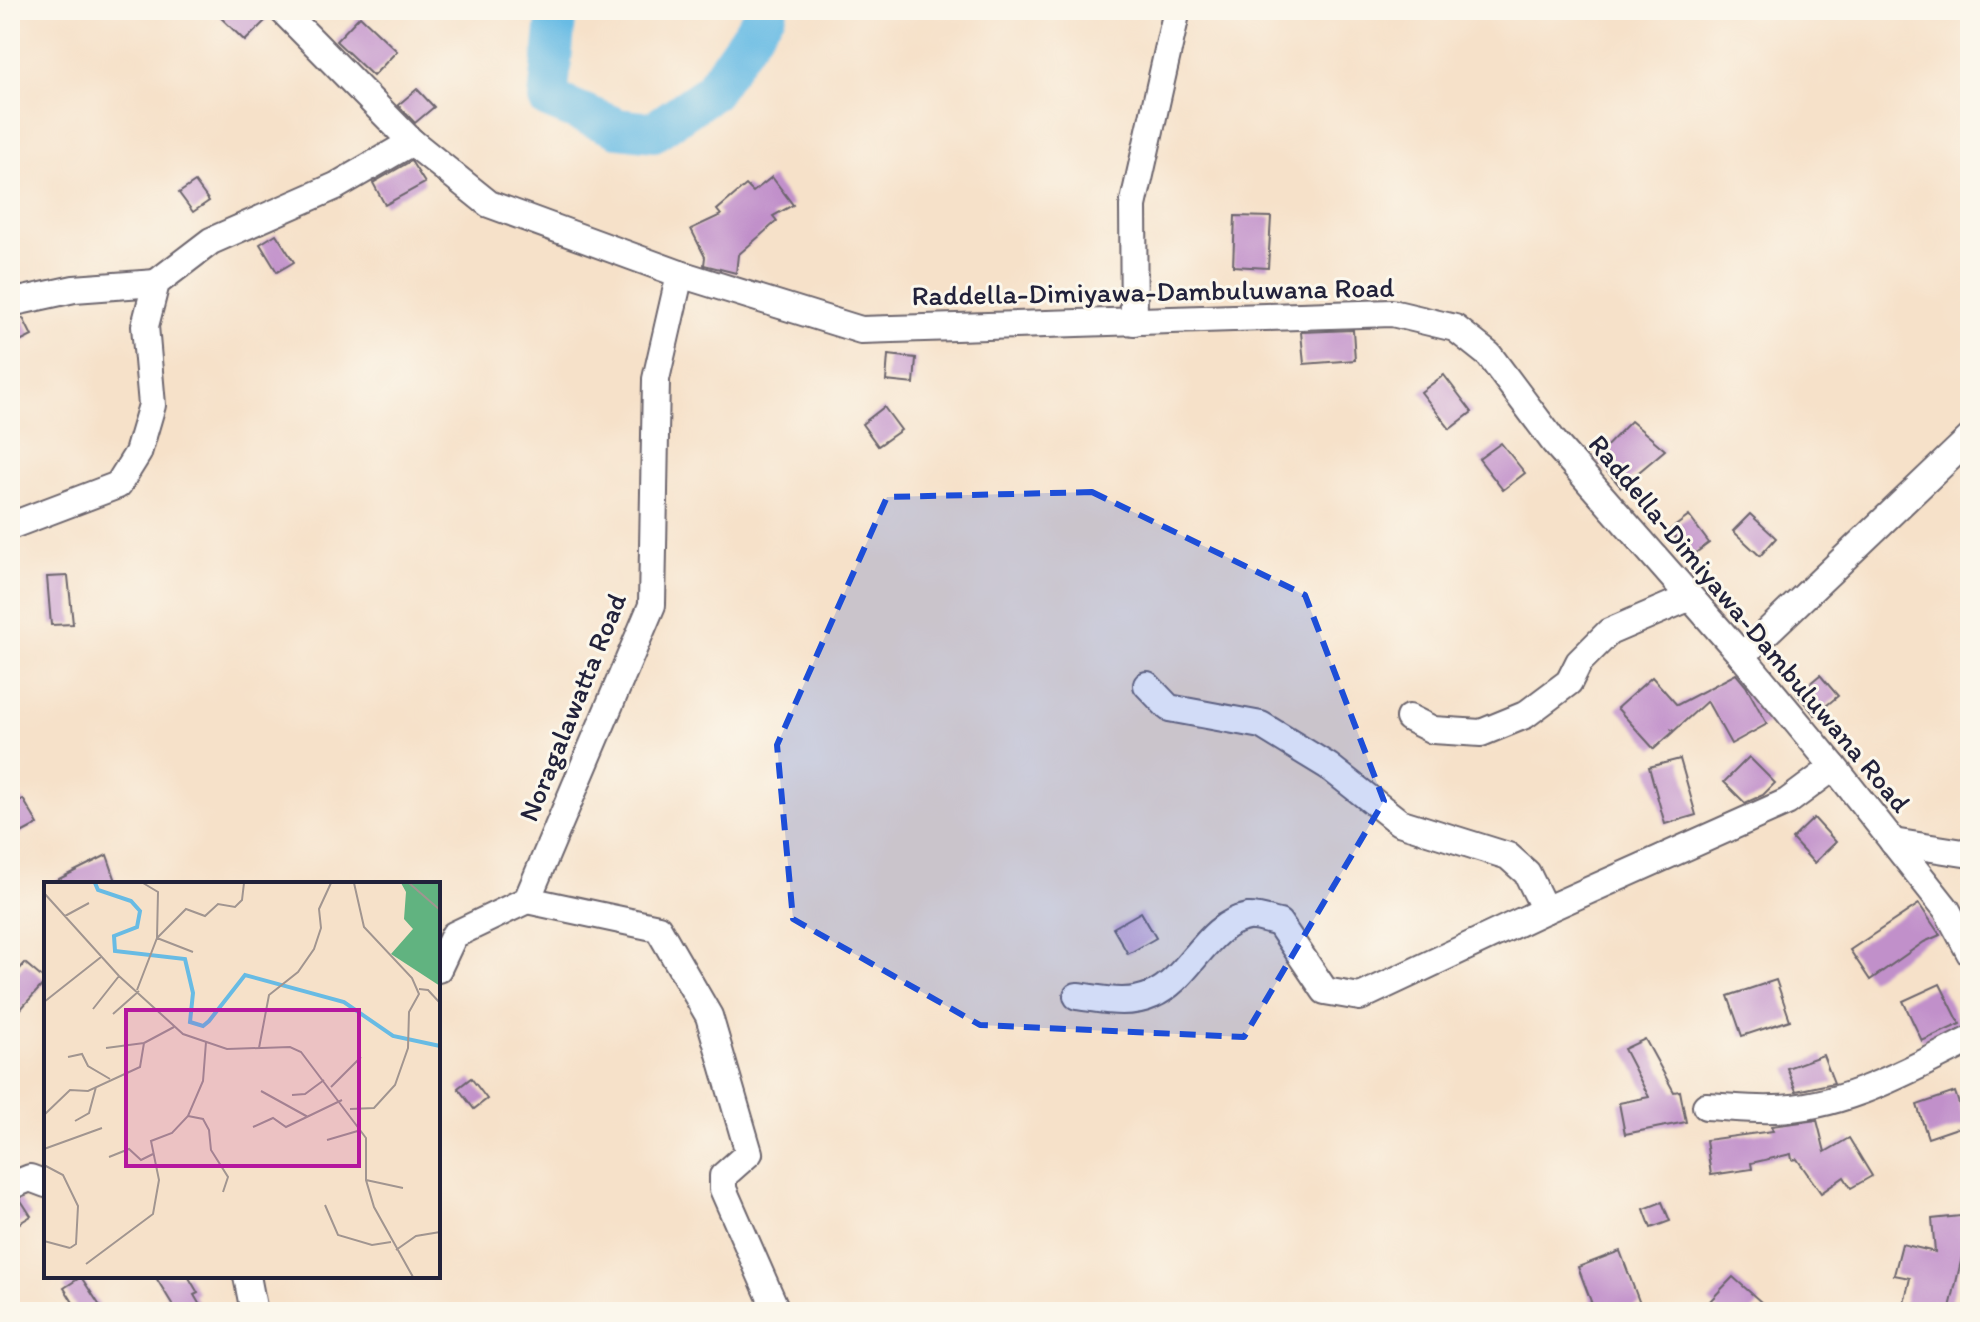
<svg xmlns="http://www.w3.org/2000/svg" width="1980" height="1322" viewBox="0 0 1980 1322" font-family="Itim,sans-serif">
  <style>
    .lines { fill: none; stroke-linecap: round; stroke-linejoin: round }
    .river { stroke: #68bbe4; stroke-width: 40 }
    .building { fill: #c190ca }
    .minor-casing { stroke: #6c656d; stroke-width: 30 }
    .minor { stroke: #fff; stroke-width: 26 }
    .marked { fill: #1d4ed8; fill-opacity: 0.2; stroke: #1d4ed8; stroke-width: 6; stroke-dasharray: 16 10; stroke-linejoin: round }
    .labels { text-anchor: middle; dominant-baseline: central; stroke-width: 6; stroke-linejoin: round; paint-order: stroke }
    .street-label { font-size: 28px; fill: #22223b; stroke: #fbf7ec }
    .inset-river { fill: none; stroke: #68bbe4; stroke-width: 4 }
    .inset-road { fill: none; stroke: #a19590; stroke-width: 2 }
    .view { fill: #b5179e; fill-opacity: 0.15; stroke: #b5179e; stroke-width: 4 }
    .inset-edge { fill: none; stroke: #22223b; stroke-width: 4 }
  </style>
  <rect width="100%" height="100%" fill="#fbf7ec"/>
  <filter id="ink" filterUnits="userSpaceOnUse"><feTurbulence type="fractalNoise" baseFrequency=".0125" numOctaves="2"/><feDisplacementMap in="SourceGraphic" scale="16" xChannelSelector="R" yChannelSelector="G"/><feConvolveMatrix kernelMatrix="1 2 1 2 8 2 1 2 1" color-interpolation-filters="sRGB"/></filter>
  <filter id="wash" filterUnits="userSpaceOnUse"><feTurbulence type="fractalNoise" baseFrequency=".006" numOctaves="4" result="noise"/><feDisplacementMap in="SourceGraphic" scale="32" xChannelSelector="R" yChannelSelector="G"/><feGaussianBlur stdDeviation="1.8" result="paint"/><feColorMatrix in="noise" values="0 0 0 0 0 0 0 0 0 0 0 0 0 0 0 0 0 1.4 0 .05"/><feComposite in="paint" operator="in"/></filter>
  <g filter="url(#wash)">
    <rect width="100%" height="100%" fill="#f6e1c9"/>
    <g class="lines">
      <polyline class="river" points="557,10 548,99 618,128 653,132 711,92 768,10"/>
    </g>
    <g id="blocks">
      <g class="building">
        <polygon points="213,10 266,10 268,18 245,41"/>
        <polygon points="360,16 397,51 373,76 336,41"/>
        <polygon points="417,89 434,107 415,123 398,105"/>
        <polygon points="411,161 425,183 385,205 373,183"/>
        <polygon points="772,177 793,205 773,216 777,221 738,255 736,273 704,265 705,257 691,229 721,215 717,210 746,185 753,192"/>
        <polygon points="195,182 209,201 193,212 179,193"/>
        <polygon points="1235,216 1271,217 1268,268 1233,266"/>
        <polygon points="276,234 294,262 277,272 260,244"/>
        <polygon points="23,318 32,336 10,347 10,324"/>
        <polygon points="1353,330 1355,360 1304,364 1301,332"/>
        <polygon points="888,355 916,358 914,384 886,381"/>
        <polygon points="1444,375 1472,412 1450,429 1421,392"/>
        <polygon points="884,407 901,430 878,446 862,424"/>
        <polygon points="1631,421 1665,450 1621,487 1595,458"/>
        <polygon points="1501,443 1525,473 1503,490 1479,459"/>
        <polygon points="1750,514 1776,538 1760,556 1733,531"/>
        <polygon points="1689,516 1709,543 1690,557 1670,530"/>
        <polygon points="68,576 73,624 51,625 47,577"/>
        <polygon points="1736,674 1746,686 1767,724 1731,744 1707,701 1674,731 1672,730 1673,732 1654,749 1617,708 1652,677 1677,705"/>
        <polygon points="1820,675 1838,696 1815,715 1797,694"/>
        <polygon points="1749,757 1775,783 1763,795 1745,803 1724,782"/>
        <polygon points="1680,759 1696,815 1665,824 1649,767"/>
        <polygon points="23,799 38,824 10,839 10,806"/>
        <polygon points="1814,818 1836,842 1814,863 1792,839"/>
        <polygon points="107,855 117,884 49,884"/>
        <polygon points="1919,904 1940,935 1924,942 1870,980 1850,950"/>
        <polygon points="1141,912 1156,938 1128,954 1113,928"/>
        <polygon points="25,963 46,981 10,1021 10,980"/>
        <polygon points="1776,980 1790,1020 1742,1036 1728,996"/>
        <polygon points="1940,984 1960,1024 1922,1041 1903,1001"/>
        <polygon points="1645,1039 1674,1092 1680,1091 1686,1122 1625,1134 1619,1103 1649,1097 1624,1049"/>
        <polygon points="1823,1055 1834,1083 1796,1091 1787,1068"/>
        <polygon points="471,1078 487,1099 474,1109 458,1088"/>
        <polygon points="1955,1092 1966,1125 1928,1138 1917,1105"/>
        <polygon points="1817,1120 1825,1152 1849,1138 1872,1176 1851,1188 1844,1177 1821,1193 1797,1159 1792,1160 1791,1154 1751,1163 1752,1169 1711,1175 1706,1140 1773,1131 1771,1126"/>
        <polygon points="20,1199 31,1216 10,1229 10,1202"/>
        <polygon points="1662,1202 1670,1221 1651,1228 1644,1209"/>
        <polygon points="1970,1215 1970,1252 1963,1253 1949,1312 1902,1312 1910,1278 1894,1275 1902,1244 1935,1252 1932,1219"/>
        <polygon points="1620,1251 1640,1304 1620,1312 1595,1312 1578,1267"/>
        <polygon points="155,1276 188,1276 198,1293 194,1295 204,1312 177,1312"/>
        <polygon points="81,1277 104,1312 79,1312 64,1288"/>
        <polygon points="1733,1277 1761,1302 1751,1312 1720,1312 1709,1302"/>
      </g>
    </g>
  </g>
  <g filter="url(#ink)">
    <use href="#blocks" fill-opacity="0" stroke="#6c656d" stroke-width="2"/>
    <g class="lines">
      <defs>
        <g id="minor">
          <polyline points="282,10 412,142 489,204 680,274 861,330 1392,313 1455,328 1489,355 1554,442 1742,656 1834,767 1947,910 1970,953"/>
          <polyline points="10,303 74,289 156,283"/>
          <polyline points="1134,322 1133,206 1177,10"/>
          <polyline points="10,526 118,485 138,453 152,405 145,326 156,283 211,241 336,186 412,142"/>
          <polyline points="1742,656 1970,438"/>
          <polyline points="1147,685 1169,708 1261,725 1328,766 1399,822 1508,856 1527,873 1545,910"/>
          <polyline points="1409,718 1433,730 1481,733 1525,715 1569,682 1579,662 1609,632 1688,598"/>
          <polyline points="1893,842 1970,854"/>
          <polyline points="527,900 658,928 709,1016 749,1153 723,1176 723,1189 777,1312"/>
          <polyline points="438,969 454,935 527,900 652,605 656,379 680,274"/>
          <path d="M 1077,996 C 1102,999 1128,1006 1152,995 C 1190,979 1206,924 1248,917 C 1257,916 1270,921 1279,923 L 1325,991 L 1360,997 L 1545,910 L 1787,802 L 1834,767"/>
          <path d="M 1706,1106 C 1729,1107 1752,1110 1774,1109 C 1844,1108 1909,1070 1970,1040"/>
          <polyline points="10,1186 30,1178 46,1184"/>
          <polyline points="247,1276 254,1312"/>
        </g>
      </defs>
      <use href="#minor" class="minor-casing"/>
      <use href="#minor" class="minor"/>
    </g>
  </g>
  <path class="marked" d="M 1092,492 L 1305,595 L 1384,801 L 1244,1037 L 980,1025 L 793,919 L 777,745 L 887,497 Z"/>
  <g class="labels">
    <g class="street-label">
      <text transform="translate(1153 291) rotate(-1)">Raddella-Dimiyawa-Dambuluwana Road</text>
      <text transform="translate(1750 623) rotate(50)">Raddella-Dimiyawa-Dambuluwana Road</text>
      <text transform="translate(572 707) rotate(-68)">Noragalawatta Road</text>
    </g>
  </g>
  <g transform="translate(44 882)">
    <rect width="396" height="396" fill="#f6e1c9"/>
    <path d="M 357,1 L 396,1 L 396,104 L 347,72 L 369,47 L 360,37 L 362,10 Z" fill="#61b380"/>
    <path class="inset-river" d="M 51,1 L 54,8 L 87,19 L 96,29 L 93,45 L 70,54 L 71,69 L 141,77 L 149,111 L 146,140 L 159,144 L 165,139 L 201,93 L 300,120 L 349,154 L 396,164"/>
    <path class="inset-road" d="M 99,1 L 114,10 L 113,56 L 149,70M 365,1 L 396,28M 0,11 L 75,94 L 139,152 L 183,167 L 246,165 L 257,170 L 322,256 L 322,298 L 330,325 L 369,395M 21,34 L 45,21M 375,107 L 384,108 L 396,121M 93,108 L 113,56 L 142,27 L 161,34 L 174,22 L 191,25 L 198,18 L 200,1M 0,120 L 57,75M 49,127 L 75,94M 69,132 L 95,109M 62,166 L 100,161M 215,166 L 225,113 L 254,90 L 270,67 L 277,46 L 275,27 L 287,1M 24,175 L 38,172 L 44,184 L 66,197M 287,205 L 317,175M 217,209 L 264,235M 248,213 L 261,212 L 280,198M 306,227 L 330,226 L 351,203 L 364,166 L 365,130 L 375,112 L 368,96 L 320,45 L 310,1M 0,233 L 26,208 L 44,209 L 96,185 L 100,161 L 130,145M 144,234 L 159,237 L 165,248 L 167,268 L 184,295 L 179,310M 31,239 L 45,231 L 52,205M 209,245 L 229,236 L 242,245 L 298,218M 283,258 L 317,248M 0,267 L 58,246M 65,275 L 85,267 L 97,278 L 109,272M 0,283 L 19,293 L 34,324 L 32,362 L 26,366M 322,298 L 359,306M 281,323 L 294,353 L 328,363 L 347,360M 0,359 L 26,366M 352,368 L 372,354 L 396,350M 42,382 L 109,332 L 115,298 L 107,259 L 128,251 L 144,234 L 159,199 L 162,160"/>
    <path class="view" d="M 82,128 L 315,128 L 315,284 L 82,284 Z"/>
    <rect width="396" height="396" class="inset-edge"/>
  </g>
  <rect width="1980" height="1322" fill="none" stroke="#fbf7ec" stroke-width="40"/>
</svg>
